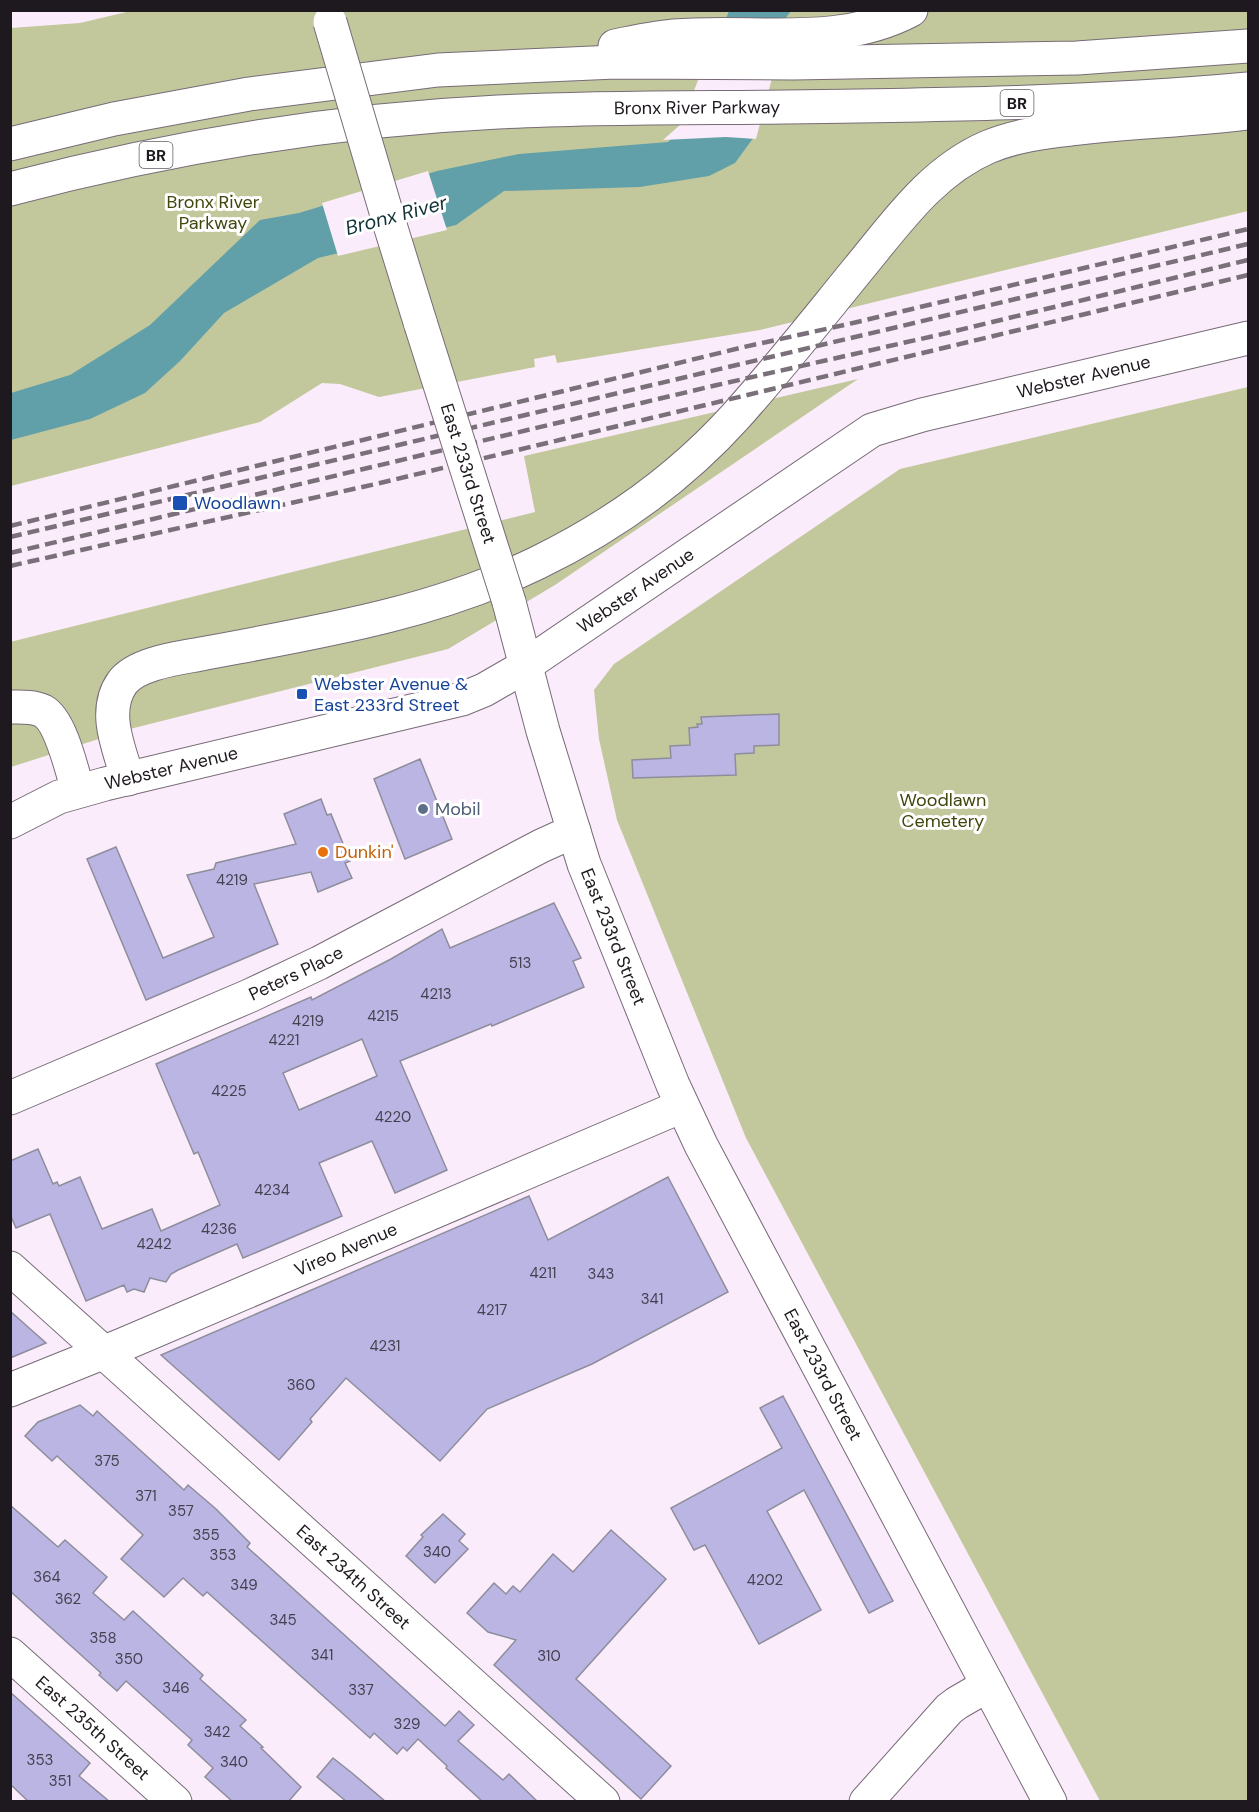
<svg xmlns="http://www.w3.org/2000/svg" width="1259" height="1812" viewBox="0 0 1259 1812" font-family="'DM Sans',sans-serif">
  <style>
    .green { fill: #c2c89c }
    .water { fill: #61a0a8 }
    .pier { fill: #faecfa }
    .building { fill: #bbb5e4; stroke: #8e8d9c; stroke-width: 1.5; fill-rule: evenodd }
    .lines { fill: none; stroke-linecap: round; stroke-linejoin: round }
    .minor-casing { stroke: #776b77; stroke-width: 35 }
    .major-casing { stroke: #776b77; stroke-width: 35 }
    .highway-casing { stroke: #776b77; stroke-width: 35 }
    .minor { stroke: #fff; stroke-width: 33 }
    .major { stroke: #fff; stroke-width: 33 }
    .highway { stroke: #fff; stroke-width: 33 }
    .rail { stroke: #797079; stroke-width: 4.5; stroke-dasharray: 12 6; stroke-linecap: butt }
    .major-bridge-casing { stroke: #776b77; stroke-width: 35; stroke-linecap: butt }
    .major-bridge { stroke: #fff; stroke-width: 33 }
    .transit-dot { fill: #1a4fb4; stroke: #fff; stroke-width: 2 }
    .service-dot { fill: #5c6f8a; stroke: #fff; stroke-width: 2 }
    .food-dot { fill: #e8710a; stroke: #fff; stroke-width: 2 }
    .labels { text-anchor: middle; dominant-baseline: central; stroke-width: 6; stroke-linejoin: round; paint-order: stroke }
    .number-label { font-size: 15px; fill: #454050 }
    .shield { fill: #fff; stroke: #625e62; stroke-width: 1.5 }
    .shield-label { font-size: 16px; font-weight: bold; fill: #1e191e }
    .street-label { font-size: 18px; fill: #1e191e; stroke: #fff }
    .park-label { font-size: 18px; fill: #41460d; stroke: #fff }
    .transit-label { font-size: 18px; fill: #164399; stroke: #fff; text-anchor: start }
    .service-label { font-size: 18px; fill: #4e5e75; stroke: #fff; text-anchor: start }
    .food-label { font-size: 18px; fill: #c56008; stroke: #fff; text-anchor: start }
    .water-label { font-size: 20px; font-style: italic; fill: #103135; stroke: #fff }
  </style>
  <rect width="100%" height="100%" fill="#faecfa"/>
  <g class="green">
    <polygon points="135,10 1248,11 1248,211 760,330 557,363 555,355 534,359 535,367 379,397 340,384 322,383 260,422 11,486 11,28 80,23"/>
    <polygon points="858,379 555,585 448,649 130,729 11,767 10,642 535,512 524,456"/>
    <polygon points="1248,387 1248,1801 1100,1801 746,1138 617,820 599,739 594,690 614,664 900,469"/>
  </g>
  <polygon class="water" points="729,11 791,11 785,19 754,137 735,163 709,176 640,187 504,191 456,225 318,258 224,313 180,361 145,393 90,419 11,440 11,393 70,375 150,325 260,220 299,213 437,171 519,154 668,142 682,127"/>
  <g class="pier">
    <polygon points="786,25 756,139 726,137 663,140 680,125 720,26"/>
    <polygon points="428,171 447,230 338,256 322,203"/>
  </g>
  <g class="building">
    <polygon points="779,714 779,745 754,746 754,753 735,754 736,775 633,778 632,760 671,758 670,746 690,745 689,728 698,727 697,724 702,724 701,717"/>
    <polygon points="420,759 452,839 405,859 374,779"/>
    <polygon points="321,799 327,815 331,814 350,861 345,863 352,878 318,892 311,872 254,884 278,944 146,1000 87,859 116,847 163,958 214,937 187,875 214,869 216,863 296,844 284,814"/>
    <path d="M 554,903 L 581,958 L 573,961 L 584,987 L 492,1026 L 491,1024 L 400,1061 L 447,1170 L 395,1193 L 372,1141 L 319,1163 L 342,1216 L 243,1258 L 237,1244 L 178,1270 L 171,1274 L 166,1282 L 150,1278 L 144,1292 L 134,1289 L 127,1292 L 124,1285 L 86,1301 L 50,1214 L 16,1228 L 10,1214 L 10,1161 L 38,1149 L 53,1184 L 57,1182 L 59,1186 L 80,1177 L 102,1229 L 152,1209 L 161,1231 L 220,1205 L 198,1152 L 194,1154 L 156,1064 L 311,997 L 312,1000 L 391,959 L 442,929 L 450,948 ZM 362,1039 L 377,1076 L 299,1110 L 283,1073 Z"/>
    <polygon points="668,1177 728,1292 592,1364 487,1409 440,1461 346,1378 310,1419 312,1422 279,1460 161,1355 529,1196 548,1240"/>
    <polygon points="10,1311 46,1343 10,1358"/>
    <polygon points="783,1396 893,1601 869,1613 804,1490 767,1511 821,1610 759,1644 705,1545 694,1550 671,1508 782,1448 760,1408"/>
    <polygon points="80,1405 93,1416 97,1411 184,1490 188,1485 216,1509 250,1543 247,1547 445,1726 459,1711 474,1725 458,1741 503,1780 509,1774 538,1802 483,1802 446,1768 447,1766 418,1739 407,1751 403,1747 397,1754 374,1733 370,1738 207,1592 203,1596 183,1578 164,1597 121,1559 143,1535 57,1456 52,1461 25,1436 38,1422"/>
    <polygon points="10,1505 58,1547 65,1540 107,1577 93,1593 124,1620 133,1611 203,1675 200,1679 246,1720 240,1726 263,1747 261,1748 301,1787 288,1802 233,1802 205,1777 213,1768 188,1745 192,1740 126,1681 117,1691 99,1675 101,1673 10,1591"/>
    <polygon points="443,1514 465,1534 459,1541 468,1549 435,1583 406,1556 423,1537 421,1535"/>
    <polygon points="611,1530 666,1579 576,1679 671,1766 641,1799 494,1665 516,1640 488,1632 467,1613 494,1583 506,1594 513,1586 520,1592 553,1554 573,1572"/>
    <polygon points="10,1692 90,1763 79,1776 110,1802 29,1802 10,1784"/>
    <polygon points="333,1758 352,1773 386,1802 347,1802 317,1777"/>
  </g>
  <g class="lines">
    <defs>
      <g id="minor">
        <path id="s1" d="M 10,1098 L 249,996 L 319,963 L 541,846 L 574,831"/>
        <path id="s2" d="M 10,1268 L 603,1802"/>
        <path id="s3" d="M 10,1390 L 122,1345 L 682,1106"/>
        <path id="s4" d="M 10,1654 L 175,1802"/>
        <polyline points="866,1802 949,1709 957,1703 988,1685"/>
      </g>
      <g id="major">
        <polyline points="390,225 421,325"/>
        <path id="s5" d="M 509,602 L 543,731 L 584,864 L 673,1085 L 701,1145 L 1050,1802"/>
        <path id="s6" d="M 10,822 L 59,797 L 105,784 L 462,699 L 484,690 L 517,671 L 872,430 L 922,415 L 1248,338"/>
      </g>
      <g id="highway">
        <path d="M 615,46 C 634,42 654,38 674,36 C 754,29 838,49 911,10"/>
        <polyline points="10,144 114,119 249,94 438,70 615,62 793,63 1077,58 1248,46"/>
        <path id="s7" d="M 10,189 C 170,147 333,120 498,112 C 594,107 690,108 786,107 C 940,105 1095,103 1248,89"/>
        <path d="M 10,707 C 21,707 33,706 43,711 C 61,721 72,771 78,791"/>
        <path d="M 128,779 C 119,749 102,711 122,683 C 136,663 180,658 201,654 C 317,632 429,615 537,563 C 611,527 681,477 736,416 C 779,368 819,317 859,268 C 897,222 932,171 988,147 C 1014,136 1043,132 1071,129 C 1130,121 1190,121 1248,113"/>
      </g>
    </defs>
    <use href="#minor" class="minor-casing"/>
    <use href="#major" class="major-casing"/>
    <use href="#highway" class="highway-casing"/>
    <use href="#minor" class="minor"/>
    <use href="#major" class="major"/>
    <use href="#highway" class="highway"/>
    <g class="rail">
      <polyline points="10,526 744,347 853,323 1248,229"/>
      <polyline points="10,537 1248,244"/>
      <polyline points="10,553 717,385 947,333 1248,260"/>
      <polyline points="10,566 380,483 1248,275"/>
    </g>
    <defs>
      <g id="major-bridge">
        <polyline points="330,22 390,225"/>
        <path id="s8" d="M 421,325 L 509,602"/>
      </g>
    </defs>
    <use href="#major-bridge" class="major-bridge-casing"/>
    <use href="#major-bridge" class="major-bridge"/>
  </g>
  <g class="transit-dot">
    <rect x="172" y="495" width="16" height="16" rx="3"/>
    <rect x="296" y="688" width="12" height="12" rx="3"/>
  </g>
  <circle class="service-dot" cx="423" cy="809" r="6"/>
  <circle class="food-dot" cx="323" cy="852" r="6"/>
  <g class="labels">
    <g class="number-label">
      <text x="232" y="880">4219</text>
      <text x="520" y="963">513</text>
      <text x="436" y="994">4213</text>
      <text x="383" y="1016">4215</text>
      <text x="308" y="1021">4219</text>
      <text x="284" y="1040">4221</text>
      <text x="229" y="1091">4225</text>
      <text x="393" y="1117">4220</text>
      <text x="272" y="1190">4234</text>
      <text x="219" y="1229">4236</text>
      <text x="154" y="1244">4242</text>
      <text x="543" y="1273">4211</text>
      <text x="601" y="1274">343</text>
      <text x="652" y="1299">341</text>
      <text x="492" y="1310">4217</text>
      <text x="385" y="1346">4231</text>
      <text x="301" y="1385">360</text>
      <text x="107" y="1461">375</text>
      <text x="146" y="1496">371</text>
      <text x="181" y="1511">357</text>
      <text x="206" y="1535">355</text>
      <text x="437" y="1552">340</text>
      <text x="223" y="1555">353</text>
      <text x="47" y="1577">364</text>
      <text x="765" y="1580">4202</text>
      <text x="244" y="1585">349</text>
      <text x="68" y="1599">362</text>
      <text x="283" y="1620">345</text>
      <text x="103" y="1638">358</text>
      <text x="322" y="1655">341</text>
      <text x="549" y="1656">310</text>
      <text x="129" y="1659">350</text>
      <text x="176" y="1688">346</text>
      <text x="361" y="1690">337</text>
      <text x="407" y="1724">329</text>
      <text x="217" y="1732">342</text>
      <text x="40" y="1760">353</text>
      <text x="234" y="1762">340</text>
      <text x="60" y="1781">351</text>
    </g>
    <g class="shield">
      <rect x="1000.5" y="90" width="33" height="26" rx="4.5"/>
      <rect x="139.5" y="142" width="33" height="26" rx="4.5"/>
    </g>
    <g class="shield-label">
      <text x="1017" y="103">BR</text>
      <text x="156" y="155">BR</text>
    </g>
    <g class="street-label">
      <text stroke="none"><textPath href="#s7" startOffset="694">Bronx River Parkway</textPath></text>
      <text stroke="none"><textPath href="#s6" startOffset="1179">Webster Avenue</textPath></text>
      <text stroke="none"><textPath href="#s8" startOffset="156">East 233rd Street</textPath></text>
      <text stroke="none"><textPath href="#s6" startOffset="675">Webster Avenue</textPath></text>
      <text stroke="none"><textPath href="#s6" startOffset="171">Webster Avenue</textPath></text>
      <text stroke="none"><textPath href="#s5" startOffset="351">East 233rd Street</textPath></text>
      <text stroke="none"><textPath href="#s1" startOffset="312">Peters Place</textPath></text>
      <text stroke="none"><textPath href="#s3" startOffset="364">Vireo Avenue</textPath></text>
      <text stroke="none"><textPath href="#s5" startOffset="837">East 233rd Street</textPath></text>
      <text stroke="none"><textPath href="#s2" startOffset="462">East 234th Street</textPath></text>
      <text stroke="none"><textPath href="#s4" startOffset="111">East 235th Street</textPath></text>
    </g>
    <g class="park-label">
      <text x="213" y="202">Bronx River<tspan x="213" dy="21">Parkway</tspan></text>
      <text x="943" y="800">Woodlawn<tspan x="943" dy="21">Cemetery</tspan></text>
    </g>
    <g class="transit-label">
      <text x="194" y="503">Woodlawn</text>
      <text x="314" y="684">Webster Avenue &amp;<tspan x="314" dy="21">East 233rd Street</tspan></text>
    </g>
    <g class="service-label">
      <text x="435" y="809">Mobil</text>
    </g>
    <g class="food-label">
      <text x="335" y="852">Dunkin'</text>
    </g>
    <g class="water-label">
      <text transform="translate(396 215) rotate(-15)">Bronx River</text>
    </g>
  </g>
  <rect width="1259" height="1812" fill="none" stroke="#1e191e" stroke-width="24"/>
</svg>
